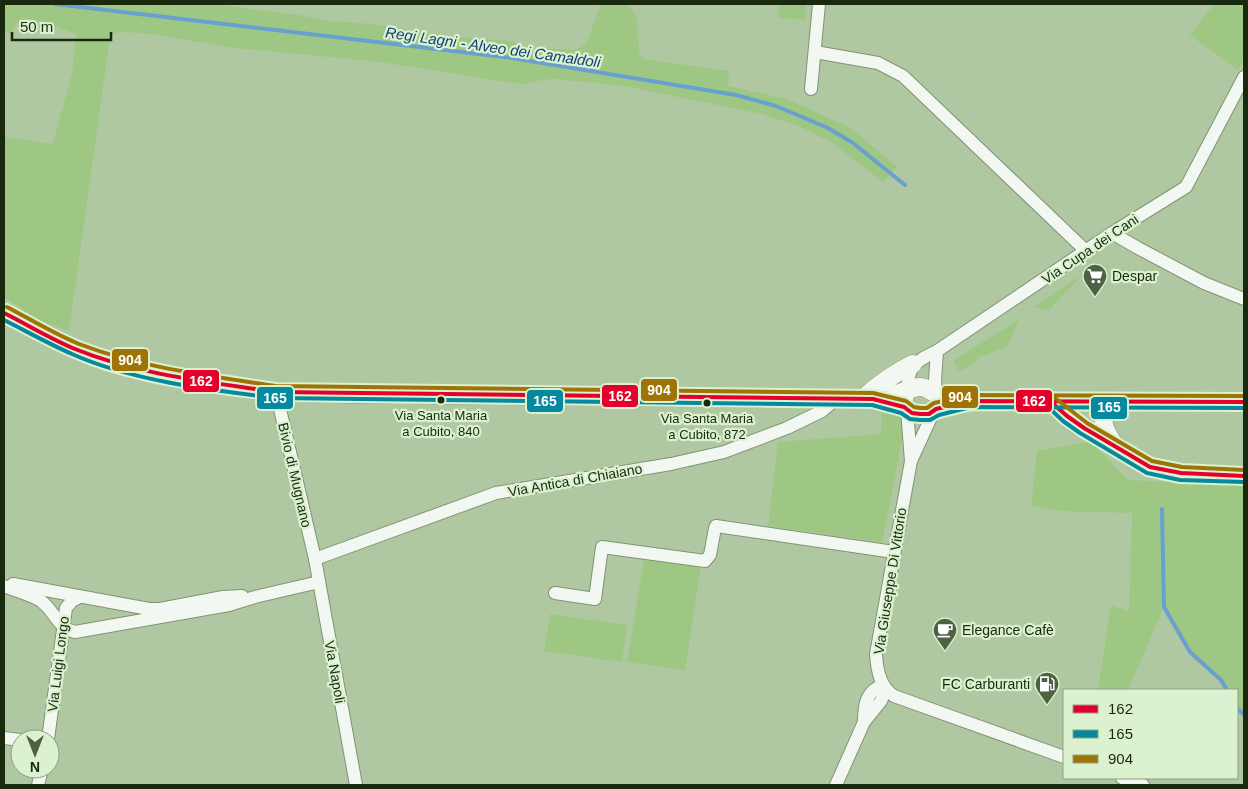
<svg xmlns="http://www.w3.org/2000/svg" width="1248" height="789" viewBox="0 0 1248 789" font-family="Arial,sans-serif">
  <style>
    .green { fill: #9ec784 }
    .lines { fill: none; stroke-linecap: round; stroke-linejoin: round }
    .stream { stroke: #68a1d0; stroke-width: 4 }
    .street-casing { stroke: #819375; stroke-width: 14 }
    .secondary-casing { stroke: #819375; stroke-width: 19 }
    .street { stroke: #f3f7f1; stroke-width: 12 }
    .secondary { stroke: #f3f7f1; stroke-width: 18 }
    .bus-1-casing { stroke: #dbf1cf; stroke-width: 8 }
    .bus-2-casing { stroke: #dbf1cf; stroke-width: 8 }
    .bus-3-casing { stroke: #dbf1cf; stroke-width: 8 }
    .bus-1 { stroke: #e4002b; stroke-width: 4 }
    .bus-2 { stroke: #06899e; stroke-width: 4 }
    .bus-3 { stroke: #9e7406; stroke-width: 4 }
    .bus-dot { fill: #19290e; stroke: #dbf1cf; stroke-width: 2 }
    .labels { text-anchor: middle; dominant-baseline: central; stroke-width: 4.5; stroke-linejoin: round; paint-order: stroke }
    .bus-label { font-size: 13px; fill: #19290e; stroke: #dbf1cf }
    .street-label { font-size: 14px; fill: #19290e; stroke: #dbf1cf }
    .poi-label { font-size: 14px; fill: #19290e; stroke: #dbf1cf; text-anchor: start }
    .water-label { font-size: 15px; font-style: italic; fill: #104176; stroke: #dbf1cf }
    .line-badge { stroke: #dbf1cf; stroke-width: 2 }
    .badge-label { font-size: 14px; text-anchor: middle; font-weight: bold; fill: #fff }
  </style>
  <rect width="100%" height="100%" fill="#b0c8a2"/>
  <g class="green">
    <path d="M 4,4 L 214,4 L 299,15 L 329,21 L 373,24 L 438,35 L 509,41 L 534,48 L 572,50 L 582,47 L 587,41 L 601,4 L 627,4 L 637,17 L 639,51 L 643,59 L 729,71 L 728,86 L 787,99 L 851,128 L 897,167 L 883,182 L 834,144 L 799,126 L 762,114 L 624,86 L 554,79 C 542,79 532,83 520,84 L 380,62 L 226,47 L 150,34 L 124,32 L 116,33 L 110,37 L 69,331 L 39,320 L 4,297 L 4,137 L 53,144 L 72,73 L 76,34 L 42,22 L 22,18 L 16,24 L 12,34 L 4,32 Z"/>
    <polygon points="779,4 806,4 805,20 778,18"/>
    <polygon points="1214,4 1244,4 1244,57 1238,70 1190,35"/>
    <polygon points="1082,275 1048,311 1034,307"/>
    <polygon points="1019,319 1007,347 979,357 972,366 959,371 953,361"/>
    <polygon points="882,414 902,415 902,441 882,542 768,526 778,442 881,434"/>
    <path d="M 1090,441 L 1128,480 L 1244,485 L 1244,716 C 1234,710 1237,700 1237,690 L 1226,690 L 1221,680 L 1190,652 L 1164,607 L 1128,690 L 1098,690 L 1111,605 L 1129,611 L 1132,513 L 1057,511 L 1031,506 L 1037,451 Z"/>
    <polygon points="644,559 701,566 685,670 627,662"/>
    <polygon points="550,614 627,625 622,662 544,651"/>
  </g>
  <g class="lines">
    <g class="stream">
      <polyline points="55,4 512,58 736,95 776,106 828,128 853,143 905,185"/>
      <polyline points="1162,509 1164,607 1190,652 1221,680 1227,690"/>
      <polyline points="1237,708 1244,715"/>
    </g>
    <defs>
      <g id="street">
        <polyline points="815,52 878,63 903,76 1086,251"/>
        <polyline points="811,89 819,4"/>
        <polyline points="1112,233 1138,248 1204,283 1244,299"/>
        <path d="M 907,390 C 909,364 915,362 937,351 L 1112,233 L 1186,187 L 1244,77"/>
        <polyline points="276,392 315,559 356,785"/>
        <polyline points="936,394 935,380 937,351"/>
        <polyline points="907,410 911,461"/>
        <path d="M 934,411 L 911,461 L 876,654 C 877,670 880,687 894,696 L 1064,757"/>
        <polyline points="315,559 496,493 671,464 724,452 787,428 822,411 829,405 830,399"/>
        <polyline points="13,584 149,609 160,609 223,597 242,596"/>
        <path d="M 4,586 C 16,591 30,594 41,601 C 54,610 58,629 75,632 L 229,605 L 255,597 L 319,582"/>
        <polyline points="555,593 595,599 602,547 705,561 710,555 715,528 716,526 894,552"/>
        <polyline points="4,738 20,740"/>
        <polyline points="48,739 66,608 72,601 80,597"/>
        <polyline points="1122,778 1143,785"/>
        <polyline points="38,785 42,769"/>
        <path d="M 836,785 L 864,722 L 881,701 L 884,694 L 883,685 C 866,691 864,705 864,722"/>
      </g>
      <g id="secondary">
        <polyline points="4,313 75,349 138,369 254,390 276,392 350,394 873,399 904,407"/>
        <polyline points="906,392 904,397 904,407 912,413 929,414 936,409 970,401 1244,402"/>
        <path d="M 895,394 C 902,393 907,389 914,388 C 925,385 928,390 937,394 C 945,397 956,397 965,400"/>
        <path d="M 862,399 C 878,385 894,373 913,364"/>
        <path d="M 1051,402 C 1071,423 1095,435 1120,450 C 1132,457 1146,468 1160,470 C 1188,476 1216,475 1244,476"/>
        <path d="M 1113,402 C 1097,419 1104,430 1116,447"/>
      </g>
    </defs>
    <use href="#street" class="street-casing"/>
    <use href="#secondary" class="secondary-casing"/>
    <use href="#street" class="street"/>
    <use href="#secondary" class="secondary"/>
    <defs>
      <g id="bus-1">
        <path d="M 4,313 C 28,325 51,339 75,349 C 139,375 209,382 276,392 L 873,399 L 904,407 L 912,413 L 920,414 L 929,414 L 936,409 L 970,401 L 1244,402"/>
        <polyline points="1051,402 1067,416 1084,428 1150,467 1181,473 1244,476"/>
      </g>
      <g id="bus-2">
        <path d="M 4,320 C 26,331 49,344 72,354 C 132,381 211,390 276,398 L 872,405 L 901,413 L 910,419 L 920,420 L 930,420 L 939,415 L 971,407 L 1244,408"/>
        <polyline points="1047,406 1063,421 1080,433 1147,473 1180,480 1244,482"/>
      </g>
      <g id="bus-3">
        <path d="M 7,307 C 30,319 54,334 79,344 C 142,368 210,376 276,386 L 873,393 L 906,401 L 914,407 L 920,408 L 927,408 L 934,403 L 970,395 L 1244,396"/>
        <polyline points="1055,398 1087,423 1152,461 1182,467 1244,470"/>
      </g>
    </defs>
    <use href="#bus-1" class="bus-1-casing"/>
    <use href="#bus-2" class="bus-2-casing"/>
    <use href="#bus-3" class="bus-3-casing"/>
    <use href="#bus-1" class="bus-1"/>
    <use href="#bus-2" class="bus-2"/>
    <use href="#bus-3" class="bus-3"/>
  </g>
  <defs>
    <symbol id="supermarket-pin" viewBox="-11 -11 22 30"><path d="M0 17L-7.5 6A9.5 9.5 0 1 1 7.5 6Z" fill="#4e6142" stroke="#dbf1cf"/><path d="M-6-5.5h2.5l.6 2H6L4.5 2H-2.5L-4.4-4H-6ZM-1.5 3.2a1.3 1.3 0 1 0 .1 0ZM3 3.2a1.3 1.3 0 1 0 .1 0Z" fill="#fff"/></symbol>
    <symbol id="cafe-pin" viewBox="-11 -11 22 30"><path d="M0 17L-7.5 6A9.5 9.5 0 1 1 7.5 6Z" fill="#4e6142" stroke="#dbf1cf"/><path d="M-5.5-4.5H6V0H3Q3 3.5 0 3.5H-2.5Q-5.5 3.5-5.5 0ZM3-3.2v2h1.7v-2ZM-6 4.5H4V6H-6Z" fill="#fff"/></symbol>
    <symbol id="fuel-pin" viewBox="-11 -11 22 30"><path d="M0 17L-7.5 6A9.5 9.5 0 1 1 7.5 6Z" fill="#4e6142" stroke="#dbf1cf"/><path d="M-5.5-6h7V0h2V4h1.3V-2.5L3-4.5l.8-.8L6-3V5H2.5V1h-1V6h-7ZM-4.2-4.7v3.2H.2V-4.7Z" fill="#fff"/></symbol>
  </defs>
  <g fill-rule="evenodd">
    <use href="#supermarket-pin" x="1081" y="262" width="28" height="38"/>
    <use href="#cafe-pin" x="931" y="616" width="28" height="38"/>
    <use href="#fuel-pin" x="1033" y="670" width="28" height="38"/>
  </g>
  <g class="bus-dot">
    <circle cx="441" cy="400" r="4.5"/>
    <circle cx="707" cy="403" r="4.5"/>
  </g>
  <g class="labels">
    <g class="bus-label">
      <text x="441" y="415">Via Santa Maria<tspan x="441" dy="16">a Cubito, 840</tspan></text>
      <text x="707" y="418">Via Santa Maria<tspan x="707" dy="16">a Cubito, 872</tspan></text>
    </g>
    <g class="street-label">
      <text transform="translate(1090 249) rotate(-34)">Via Cupa dei Cani</text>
      <text transform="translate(295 475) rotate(77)">Bivio di Mugnano</text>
      <text transform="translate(575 480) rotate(-10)">Via Antica di Chiaiano</text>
      <text transform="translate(890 581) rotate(-81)">Via Giuseppe Di Vittorio</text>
      <text transform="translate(58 664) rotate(-83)">Via Luigi Longo</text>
      <text transform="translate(335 672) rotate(80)">Via Napoli</text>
    </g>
    <g class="poi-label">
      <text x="1112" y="276">Despar</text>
      <text x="962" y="630">Elegance Cafè</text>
      <text x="1030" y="684" text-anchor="end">FC Carburanti</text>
    </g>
    <g class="water-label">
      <text transform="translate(493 47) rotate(8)">Regi Lagni - Alveo dei Camaldoli</text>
    </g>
  </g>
  <g class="line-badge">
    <rect x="111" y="348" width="38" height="24" rx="5" fill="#9e7406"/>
    <rect x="182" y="369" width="38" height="24" rx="5" fill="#e4002b"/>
    <rect x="640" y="378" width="38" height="24" rx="5" fill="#9e7406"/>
    <rect x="601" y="384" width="38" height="24" rx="5" fill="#e4002b"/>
    <rect x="941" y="385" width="38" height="24" rx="5" fill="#9e7406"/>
    <rect x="256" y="386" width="38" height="24" rx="5" fill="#06899e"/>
    <rect x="526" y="389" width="38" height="24" rx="5" fill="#06899e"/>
    <rect x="1015" y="389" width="38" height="24" rx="5" fill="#e4002b"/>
    <rect x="1090" y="396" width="38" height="24" rx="5" fill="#06899e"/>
  </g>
  <g class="badge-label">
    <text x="130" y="365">904</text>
    <text x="201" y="386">162</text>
    <text x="659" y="395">904</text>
    <text x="620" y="401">162</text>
    <text x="960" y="402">904</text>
    <text x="275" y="403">165</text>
    <text x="545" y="406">165</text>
    <text x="1034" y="406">162</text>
    <text x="1109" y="412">165</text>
  </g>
  <rect width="1248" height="789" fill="none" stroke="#19290e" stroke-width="10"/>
  <rect x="1063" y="689" width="175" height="90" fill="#dbf1cf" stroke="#8da182"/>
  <rect x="1073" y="705" width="25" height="8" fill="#e4002b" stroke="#8da182"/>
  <text x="1108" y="714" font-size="15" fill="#19290e">162</text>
  <rect x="1073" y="730" width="25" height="8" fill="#06899e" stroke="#8da182"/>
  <text x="1108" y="739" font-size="15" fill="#19290e">165</text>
  <rect x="1073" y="755" width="25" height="8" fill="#9e7406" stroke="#8da182"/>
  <text x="1108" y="764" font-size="15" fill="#19290e">904</text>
  <g transform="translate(35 754) rotate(180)"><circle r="24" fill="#dbf1cf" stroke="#8da182"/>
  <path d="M0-4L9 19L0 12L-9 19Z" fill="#4e6142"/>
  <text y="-8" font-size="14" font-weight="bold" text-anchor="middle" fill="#19290e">N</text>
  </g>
  <path d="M12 32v8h99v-8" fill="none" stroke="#19290e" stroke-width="2.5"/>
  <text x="20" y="32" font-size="15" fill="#19290e" stroke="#dbf1cf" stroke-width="4" paint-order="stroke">50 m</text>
</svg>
